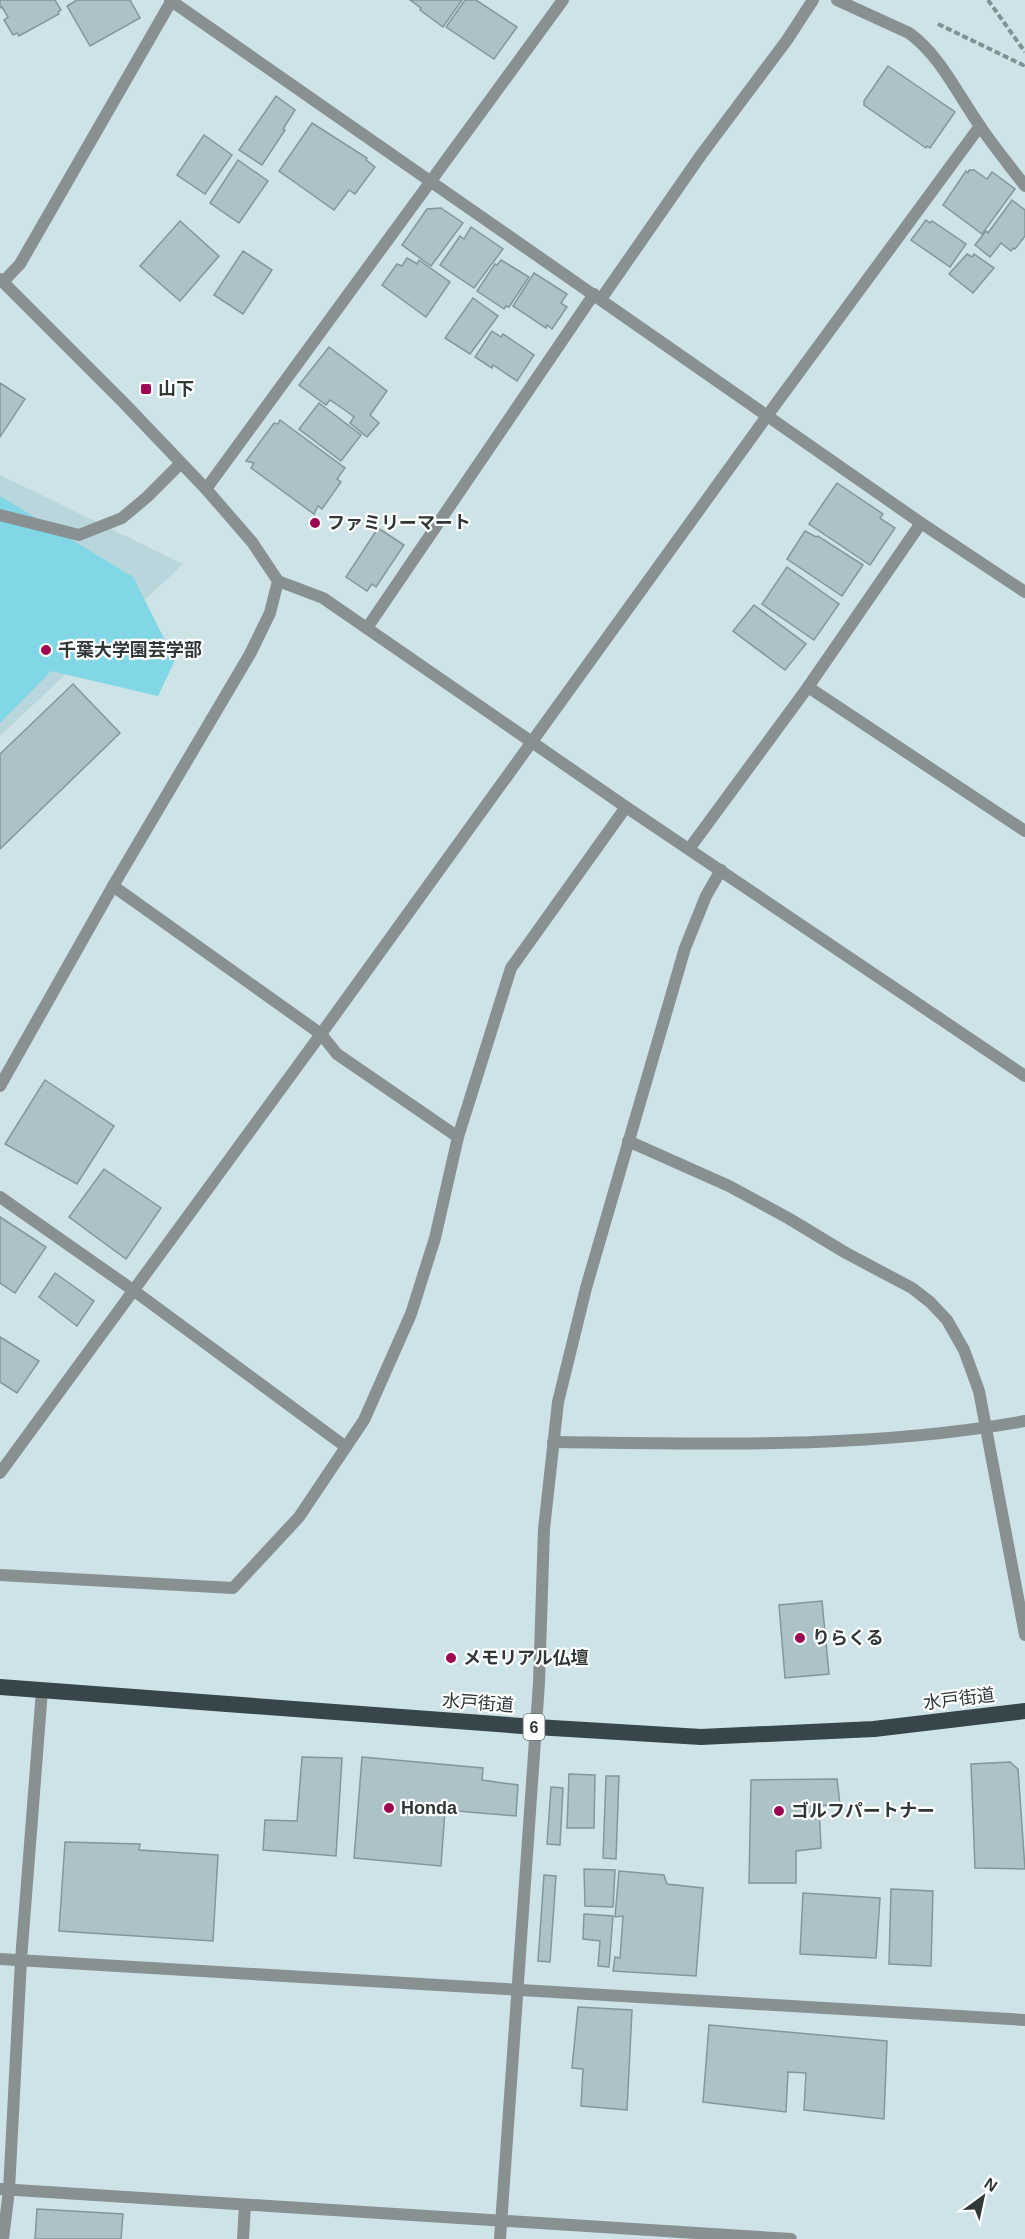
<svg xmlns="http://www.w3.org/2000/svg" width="1025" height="2239" viewBox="0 0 1025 2239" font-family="Arial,'Noto Sans JP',sans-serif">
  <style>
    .built { fill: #b8d6dc }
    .green { fill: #82d7e6 }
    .building { fill: #adc2c6; stroke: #83979b; stroke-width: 1.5 }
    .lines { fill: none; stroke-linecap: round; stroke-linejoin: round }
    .path { stroke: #819194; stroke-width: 4; stroke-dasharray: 6 3; stroke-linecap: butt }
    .service { stroke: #889092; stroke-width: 12 }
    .minor { stroke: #889092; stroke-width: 12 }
    .tertiary { stroke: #889092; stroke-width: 12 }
    .trunk { stroke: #36464a; stroke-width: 16 }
    .poi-dot { fill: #9d0752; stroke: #fff; stroke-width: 2 }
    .labels { text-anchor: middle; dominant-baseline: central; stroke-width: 4.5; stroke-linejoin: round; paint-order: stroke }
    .shield { fill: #fff; stroke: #6d7374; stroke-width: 1.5 }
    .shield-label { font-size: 16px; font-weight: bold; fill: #2f3739 }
    .poi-label { font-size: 18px; font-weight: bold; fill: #2f3739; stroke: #fff; text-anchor: start }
    .street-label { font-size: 18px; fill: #2f3739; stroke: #fff }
  </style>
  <rect width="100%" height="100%" fill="#cde3e7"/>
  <polygon class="built" points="0,475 183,564 0,736"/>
  <polygon class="green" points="0,496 133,577 175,660 158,696 51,671 0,723"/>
  <g class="building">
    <polygon points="0,0 55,0 61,10 58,12 59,14 19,36 17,33 13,35 4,20 8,17 2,7 0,8"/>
    <polygon points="77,0 130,0 140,18 90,46 67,6"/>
    <polygon points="410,0 462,0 443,27 420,10 421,8"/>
    <polygon points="465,0 476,0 517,27 494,59 446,27"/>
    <polygon points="888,66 955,112 930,148 927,146 926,148 864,105 864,101"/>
    <polygon points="276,96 295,110 283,129 285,130 262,165 239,150"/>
    <polygon points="312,123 367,158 366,160 375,167 355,194 349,190 334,210 279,171"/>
    <polygon points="204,135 232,155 205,194 177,175"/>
    <polygon points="238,160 268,181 239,223 210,203"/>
    <polygon points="969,170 974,170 987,179 992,172 1015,189 982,234 943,205 966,171 968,173"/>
    <polygon points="1012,200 1025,210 1025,236 1015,249 1013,248 1011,251 1001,243 990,257 975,245 986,231 988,233"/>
    <polygon points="441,208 463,223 431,266 402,245 427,209"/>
    <polygon points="926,220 930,223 932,221 966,244 950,267 911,240"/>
    <polygon points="180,221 219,256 180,301 140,266"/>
    <polygon points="471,227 503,249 474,288 440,265 460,236 464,239"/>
    <polygon points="243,251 272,270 243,314 214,295"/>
    <polygon points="967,254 972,257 974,254 994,268 973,293 949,274"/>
    <polygon points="407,258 417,264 419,260 450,282 426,317 382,285 397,264 402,266"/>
    <polygon points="501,260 529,277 509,307 506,306 504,309 477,291 495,264 497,265"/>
    <polygon points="534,273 567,294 561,303 567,307 552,329 547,325 546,328 513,306"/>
    <polygon points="473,298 498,316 470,354 445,338"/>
    <polygon points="492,331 501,337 503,334 534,355 517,381 493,365 492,368 475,357"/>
    <polygon points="329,347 387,391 370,415 379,423 367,437 350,423 354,417 349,413 330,400 326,405 299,385"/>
    <polygon points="0,383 25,399 0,437"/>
    <polygon points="319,403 361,435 341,461 299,429"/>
    <polygon points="280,420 345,468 337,479 341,482 322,509 318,506 314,514 251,468 254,463 246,461 274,423 278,424"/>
    <polygon points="837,483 883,514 880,518 895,528 870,565 809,524"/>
    <polygon points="378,528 404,545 376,587 372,584 367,591 346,577"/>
    <polygon points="805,531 816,537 818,536 863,565 842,596 787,559"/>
    <polygon points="787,567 839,604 814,640 762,604"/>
    <polygon points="754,605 806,644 785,670 733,631"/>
    <polygon points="73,684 120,733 0,849 0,754"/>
    <polygon points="45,1080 114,1126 77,1184 5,1144"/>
    <polygon points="104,1169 161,1208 126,1259 69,1217"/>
    <polygon points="0,1217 46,1247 15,1293 0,1283"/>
    <polygon points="55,1273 94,1301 77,1326 39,1297"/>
    <polygon points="0,1337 39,1361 17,1393 0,1382"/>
    <polygon points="822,1601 829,1674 785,1678 779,1605"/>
    <polygon points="302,1757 342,1758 336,1856 263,1850 265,1820 297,1821"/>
    <polygon points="362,1757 483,1768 482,1780 518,1785 516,1816 445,1810 441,1866 354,1858"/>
    <polygon points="1010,1762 1018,1769 1025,1869 975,1868 971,1764"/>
    <polygon points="569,1774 595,1775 594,1828 567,1828"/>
    <polygon points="606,1776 619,1776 616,1859 603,1858"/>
    <polygon points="837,1779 840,1804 819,1806 821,1848 796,1851 796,1883 749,1883 751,1780"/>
    <polygon points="551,1787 563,1788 560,1845 547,1844"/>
    <polygon points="65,1842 140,1844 139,1850 218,1855 213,1941 59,1931"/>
    <polygon points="584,1869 615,1870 613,1907 585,1906"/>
    <polygon points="619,1871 664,1875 667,1884 703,1888 696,1976 613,1971 615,1957 620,1958 623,1916 615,1917"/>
    <polygon points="544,1875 556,1876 550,1962 538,1961"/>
    <polygon points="891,1889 933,1891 931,1966 889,1964"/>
    <polygon points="803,1893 880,1898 876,1958 800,1954"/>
    <polygon points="584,1914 613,1916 609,1967 598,1966 600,1941 583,1939"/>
    <polygon points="578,2007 632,2010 627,2110 581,2106 583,2069 572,2068"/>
    <polygon points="709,2025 887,2041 884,2119 804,2110 806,2073 788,2072 786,2112 703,2102"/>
    <polygon points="37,2209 123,2214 121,2239 35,2239"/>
  </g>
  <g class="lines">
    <g class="path">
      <polyline points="988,0 1025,52"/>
      <polyline points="938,24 1023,65 1025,63"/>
    </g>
    <g class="service">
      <polyline points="601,299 701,155 787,40 813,0"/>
      <polyline points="0,515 79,535 122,518 147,497 181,463"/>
      <polyline points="367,628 594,294"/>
    </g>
    <g class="minor">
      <polyline points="170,0 921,523 1025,592"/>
      <path d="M 837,0 L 909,33 C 940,55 958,95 980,126 C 994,147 1010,166 1025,186"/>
      <polyline points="206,489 563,0"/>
      <polyline points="278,581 323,598 626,807 1025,1076"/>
      <polyline points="808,687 1025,831"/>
      <polyline points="689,849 808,687 921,523"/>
      <polyline points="113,886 321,1034 337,1054 458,1137"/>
      <polyline points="628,1141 729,1186 788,1218 846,1253 912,1288 930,1302 947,1320 964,1350 979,1391 1025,1635"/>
      <polyline points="0,1197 133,1290 346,1447"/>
      <path d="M 553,1442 C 711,1444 869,1449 1025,1421"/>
      <polyline points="0,1473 321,1034 767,416 980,126"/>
      <polyline points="0,1575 233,1588 299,1517 364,1420 411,1314 435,1238 458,1137 511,968 626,807"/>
      <polyline points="0,1959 1025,2020"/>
      <polyline points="0,2189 791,2239"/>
      <polyline points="3,2239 9,2190 21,1960 42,1690"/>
      <polyline points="243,2239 245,2205"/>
      <polyline points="500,2239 539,1683 544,1529 558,1402 586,1288 685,948 706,896 721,870"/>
    </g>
    <g class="tertiary">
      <polyline points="0,279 123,402 206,489 252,542 278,581 270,613 250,654 113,886 0,1086"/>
      <polyline points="3,282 20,264 172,0"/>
    </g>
    <polyline class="trunk" points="0,1687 536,1727 701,1737 874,1729 1025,1711"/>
  </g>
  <g class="poi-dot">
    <rect x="140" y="383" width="12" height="12" rx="3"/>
    <circle cx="315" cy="523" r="6"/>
    <circle cx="46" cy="650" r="6"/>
    <circle cx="800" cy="1638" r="6"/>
    <circle cx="451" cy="1658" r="6"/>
    <circle cx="389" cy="1808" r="6"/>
    <circle cx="779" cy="1811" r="6"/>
  </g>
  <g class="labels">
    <rect class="shield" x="523.5" y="1714" width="21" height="26" rx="4.5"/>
    <g class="shield-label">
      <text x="534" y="1727">6</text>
    </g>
    <g class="poi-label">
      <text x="158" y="389">山下</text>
      <text x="327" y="523">ファミリーマート</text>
      <text x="58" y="650">千葉大学園芸学部</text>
      <text x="812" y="1638">りらくる</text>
      <text x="463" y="1658">メモリアル仏壇</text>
      <text x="401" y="1808">Honda</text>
      <text x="791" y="1811">ゴルフパートナー</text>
    </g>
    <g class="street-label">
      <text transform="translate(959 1699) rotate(-7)">水戸街道</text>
      <text transform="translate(478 1703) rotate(4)">水戸街道</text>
    </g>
  </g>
  <g transform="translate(983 2197) rotate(33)" stroke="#ffffff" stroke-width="4.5" paint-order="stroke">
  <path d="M0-4.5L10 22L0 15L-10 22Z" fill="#2f3739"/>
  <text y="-9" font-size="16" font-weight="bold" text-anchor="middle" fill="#2f3739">N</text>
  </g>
</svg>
